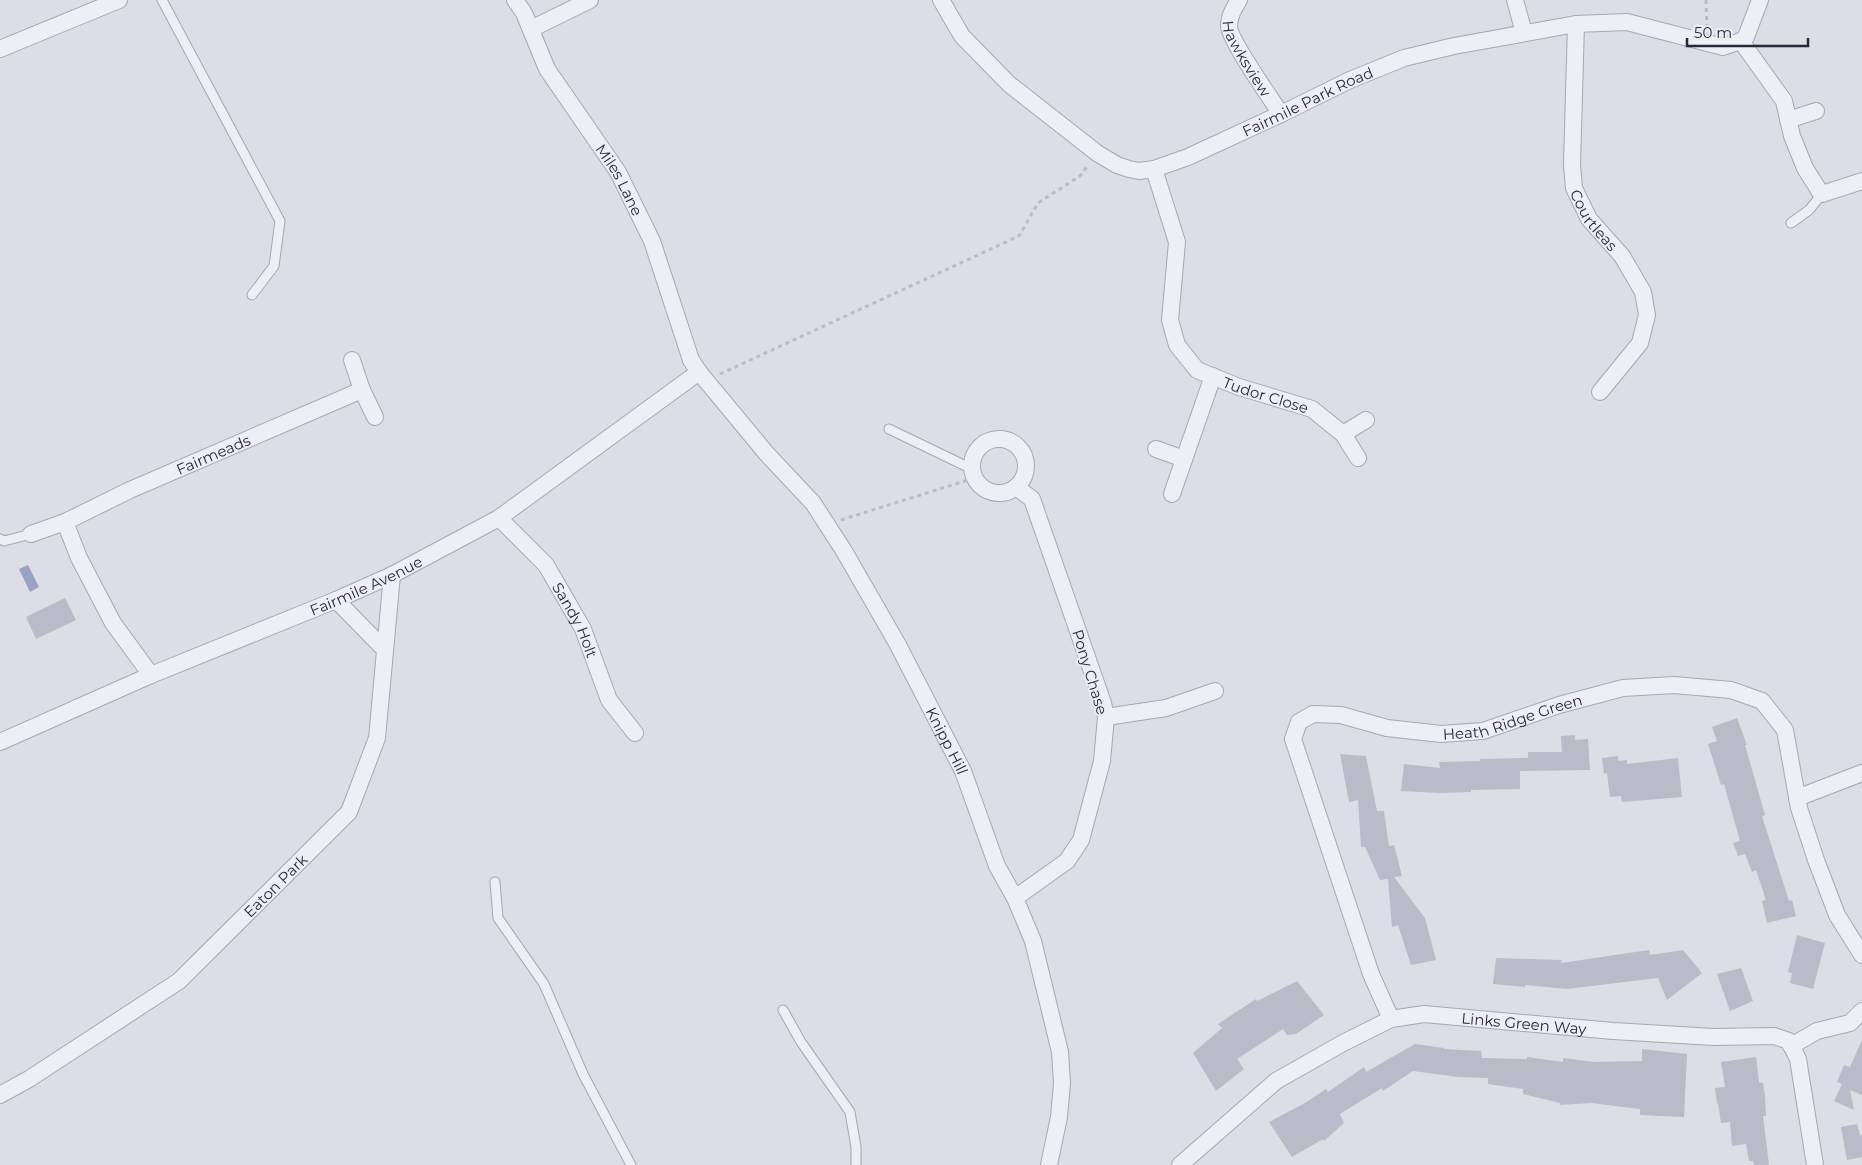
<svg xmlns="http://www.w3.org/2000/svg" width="1862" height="1165" viewBox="0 0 1862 1165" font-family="Montserrat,sans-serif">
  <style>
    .water { fill: #98a2c4 }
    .building { fill: #b9bbc8 }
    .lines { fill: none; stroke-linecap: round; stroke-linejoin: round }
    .lane-casing { stroke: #a5a7b2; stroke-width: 11 }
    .street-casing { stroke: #a5a7b2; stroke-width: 18 }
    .path { stroke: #babbc4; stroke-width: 3; stroke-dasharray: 4 4; stroke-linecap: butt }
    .lane { stroke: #eeeff4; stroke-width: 9 }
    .street { stroke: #eeeff4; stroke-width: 16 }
    .labels { text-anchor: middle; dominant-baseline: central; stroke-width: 4; stroke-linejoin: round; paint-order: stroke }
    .street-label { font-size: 15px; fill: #26283b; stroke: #ebecf3 }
  </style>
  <rect width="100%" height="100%" fill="#dcdde5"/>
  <polygon class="water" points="28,565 39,587 30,592 19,569"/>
  <g class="building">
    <polygon points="65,598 76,620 36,639 26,617"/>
    <polygon points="1737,718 1747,745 1745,745 1765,815 1762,816 1789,901 1792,900 1796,916 1767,923 1762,901 1766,900 1756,870 1752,872 1745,854 1738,856 1733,843 1740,841 1724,784 1721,785 1708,744 1717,741 1712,727"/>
    <polygon points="1575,735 1575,740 1588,739 1590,770 1520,771 1520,789 1471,790 1471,792 1440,793 1401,791 1404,764 1440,768 1439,762 1480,761 1480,759 1528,758 1528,752 1562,752 1561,736"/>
    <polygon points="1340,754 1366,756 1377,811 1384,811 1389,846 1394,845 1402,876 1394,877 1425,918 1436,960 1411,965 1398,925 1392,927 1388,879 1380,880 1365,847 1361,847 1358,800 1349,802"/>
    <polygon points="1618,756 1618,761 1627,760 1627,764 1678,758 1682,797 1622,802 1621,796 1610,797 1607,773 1604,774 1602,758"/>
    <polygon points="1797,935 1825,943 1813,989 1790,983 1792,973 1788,972"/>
    <polygon points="1649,950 1650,955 1683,950 1702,973 1667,1000 1658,978 1567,989 1525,985 1525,987 1493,984 1496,958 1562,960 1561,963"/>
    <polygon points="1741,968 1753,1001 1730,1011 1717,974"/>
    <polygon points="1297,981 1324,1015 1296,1034 1287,1035 1283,1029 1237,1059 1244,1069 1216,1091 1193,1053 1222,1028 1218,1024 1256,999 1257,1001"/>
    <polygon points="1862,1040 1862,1095 1850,1090 1854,1110 1834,1101 1842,1084 1837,1082 1844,1065 1850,1067"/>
    <polygon points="1415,1044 1444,1048 1444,1049 1481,1051 1482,1058 1527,1059 1527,1057 1563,1062 1563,1058 1594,1062 1642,1061 1642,1049 1687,1054 1684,1117 1640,1115 1640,1109 1591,1103 1560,1105 1560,1103 1523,1094 1523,1089 1488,1084 1488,1078 1458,1077 1413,1071 1383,1091 1382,1088 1340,1114 1344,1123 1324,1141 1323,1139 1292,1157 1269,1122 1305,1103 1326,1089 1328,1092 1364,1067 1366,1072"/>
    <polygon points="1756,1057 1759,1082 1763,1083 1765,1096 1766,1116 1763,1116 1769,1165 1754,1165 1753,1161 1749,1161 1746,1144 1732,1146 1730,1122 1721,1123 1718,1103 1717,1104 1715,1088 1725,1087 1721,1062"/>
    <polygon points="1857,1124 1860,1135 1862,1135 1862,1157 1847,1160 1841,1127"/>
  </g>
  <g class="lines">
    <defs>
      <g id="lane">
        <polyline points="162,0 280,221 274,266 252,295"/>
        <polyline points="1791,223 1809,210 1822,194"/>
        <polyline points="889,429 972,469"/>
        <polyline points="0,539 4,541 31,534"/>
        <polyline points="495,882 498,918 544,984 583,1074 631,1165"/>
        <polyline points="783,1010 801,1042 850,1112 856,1147 856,1165"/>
      </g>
      <g id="street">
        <path id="s1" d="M 515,0 L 524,13 L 547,69 L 618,172 L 652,241 L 691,360 L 699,372 L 766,453 L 813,503 L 844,551 L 898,645 L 963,771 L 997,866 L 1015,898 L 1033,941 L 1060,1052 L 1062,1083 L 1059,1117 L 1049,1165"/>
        <path id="s2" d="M 941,0 L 962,36 L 1009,84 L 1097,153 L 1117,165 L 1129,169 L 1139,171 L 1154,169 L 1188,157 L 1281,114 L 1350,80 L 1404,58 L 1454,46 L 1576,24 L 1627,22 L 1723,47 L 1741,41 L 1746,37 L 1760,0"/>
        <path id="s3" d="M 1239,0 C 1234,8 1229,16 1229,26 C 1229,39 1271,99 1281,114"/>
        <polyline points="1515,0 1524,33"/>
        <path id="s4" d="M 1576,24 L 1572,165 L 1574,188 L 1589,219 L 1622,256 L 1643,292 L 1647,315 L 1640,343 L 1600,392"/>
        <polyline points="531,29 590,0"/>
        <polyline points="1741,41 1784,101 1792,136 1805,168 1820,192 1822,194 1862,181"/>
        <polyline points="0,49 119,0"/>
        <polyline points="1788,120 1816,111"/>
        <path id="s5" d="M 1154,169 L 1177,242 L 1170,320 L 1177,345 L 1197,370 L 1239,387 L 1312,409 L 1343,434 L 1358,458"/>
        <polyline points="352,360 362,390 375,417"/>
        <polyline points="1343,434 1366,420"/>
        <circle cx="999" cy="466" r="27"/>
        <polyline points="1156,449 1184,459"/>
        <polyline points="1172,494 1213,376"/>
        <path id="s6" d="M 499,518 L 546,565 L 583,629 L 609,700 L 635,733"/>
        <polyline points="65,522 79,558 113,623 151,675"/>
        <path id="s7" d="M 31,534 L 65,522 L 130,490 L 362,390"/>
        <polyline points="336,600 385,650"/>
        <polyline points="1106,717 1166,708 1215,691"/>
        <path id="s8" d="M 0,742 L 151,675 L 336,600 L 392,575 L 499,518 L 699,372"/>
        <polyline points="1797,798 1862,773"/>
        <polyline points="1015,898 1067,861 1081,840 1102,761 1106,717 1103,703 1032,499 1016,487"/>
        <path id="s9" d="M 1391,1019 L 1371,974 L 1293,739 L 1299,722 L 1313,714 L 1341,715 L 1387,728 L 1441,734 L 1483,731 L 1559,705 L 1623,688 L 1674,685 L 1731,690 L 1762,701 L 1785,730 L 1799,808 L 1816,860 L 1837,915 L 1862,955"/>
        <polyline points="1791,1046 1817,1031 1850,1023 1862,1011"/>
        <path id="s10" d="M 0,1095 L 29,1079 L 179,981 L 349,812 L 377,738 L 392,575"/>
        <path id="s11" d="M 1180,1165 L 1276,1081 L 1343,1043 L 1391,1019 L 1424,1014 L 1613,1031 L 1714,1037 L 1774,1036 L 1789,1041 L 1798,1059 L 1815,1165"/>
      </g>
    </defs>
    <use href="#lane" class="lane-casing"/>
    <use href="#street" class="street-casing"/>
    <g class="path">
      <polyline points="1706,0 1707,27"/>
      <polyline points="720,374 1019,236 1038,203 1080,176 1088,165"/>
      <polyline points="841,520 968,480"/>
    </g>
    <use href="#lane" class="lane"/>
    <use href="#street" class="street"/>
  </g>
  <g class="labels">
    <g class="street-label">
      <text stroke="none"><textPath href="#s3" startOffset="65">Hawksview</textPath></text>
      <text stroke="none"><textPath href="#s2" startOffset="450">Fairmile Park Road</textPath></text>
      <text stroke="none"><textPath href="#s1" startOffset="209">Miles Lane</textPath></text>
      <text stroke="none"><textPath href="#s4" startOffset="202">Courtleas</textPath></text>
      <text stroke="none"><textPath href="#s5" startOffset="286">Tudor Close</textPath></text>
      <text stroke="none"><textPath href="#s7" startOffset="199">Fairmeads</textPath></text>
      <text stroke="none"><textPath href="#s8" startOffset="398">Fairmile Avenue</textPath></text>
      <text stroke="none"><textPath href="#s6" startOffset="129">Sandy Holt</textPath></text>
      <text transform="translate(1090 672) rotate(73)">Pony Chase</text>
      <text stroke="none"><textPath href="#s9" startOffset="535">Heath Ridge Green</textPath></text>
      <text stroke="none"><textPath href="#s1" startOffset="865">Knipp Hill</textPath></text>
      <text stroke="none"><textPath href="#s10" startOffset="348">Eaton Park</textPath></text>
      <text stroke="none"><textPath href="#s11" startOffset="392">Links Green Way</textPath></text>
    </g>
  </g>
  <path d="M1687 38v8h121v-8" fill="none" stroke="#26283b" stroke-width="2.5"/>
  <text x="1694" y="38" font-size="15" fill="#26283b" stroke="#ebecf3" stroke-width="4" paint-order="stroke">50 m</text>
</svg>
